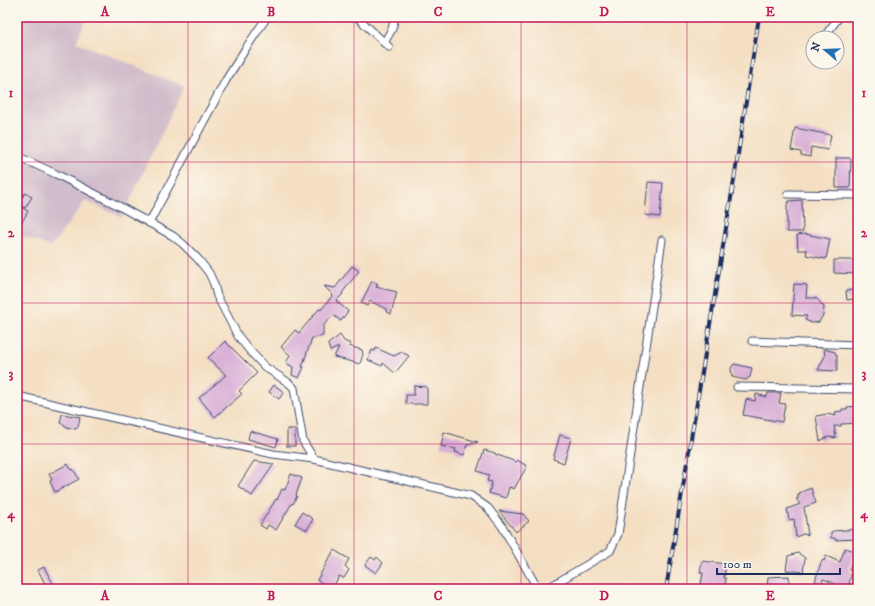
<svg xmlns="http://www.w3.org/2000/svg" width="875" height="606" viewBox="0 0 875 606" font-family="'IM FELL DW Pica',serif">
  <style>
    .industrial { fill: #d1bdcb }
    .building { fill: #d8aed7 }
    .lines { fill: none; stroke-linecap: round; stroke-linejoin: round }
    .minor-casing { stroke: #3c496d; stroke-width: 9 }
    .minor { stroke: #fff; stroke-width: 7 }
    .rail-casing { stroke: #1b2f5e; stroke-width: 4 }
    .rail { stroke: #fbf7ec; stroke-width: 2.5; stroke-dasharray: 8; stroke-linecap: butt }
    .grid { fill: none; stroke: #c2185b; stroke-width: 1; stroke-opacity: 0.55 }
    .neatline { fill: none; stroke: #c2185b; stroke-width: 1.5 }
    .grid-label { font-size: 13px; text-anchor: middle; font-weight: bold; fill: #c2185b }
  </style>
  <rect width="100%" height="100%" fill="#fbf7ec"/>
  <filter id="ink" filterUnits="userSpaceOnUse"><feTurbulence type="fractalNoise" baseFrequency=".025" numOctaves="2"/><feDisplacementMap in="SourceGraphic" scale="8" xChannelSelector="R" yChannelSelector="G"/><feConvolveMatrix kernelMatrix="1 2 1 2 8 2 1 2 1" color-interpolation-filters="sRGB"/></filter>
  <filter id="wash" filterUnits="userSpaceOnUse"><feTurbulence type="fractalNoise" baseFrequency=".012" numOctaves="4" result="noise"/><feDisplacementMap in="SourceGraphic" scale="16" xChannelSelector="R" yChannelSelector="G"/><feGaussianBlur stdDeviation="0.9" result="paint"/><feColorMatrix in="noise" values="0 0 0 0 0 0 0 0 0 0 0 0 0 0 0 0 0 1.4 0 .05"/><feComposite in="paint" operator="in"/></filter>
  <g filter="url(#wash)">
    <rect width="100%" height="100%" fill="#f4dfc3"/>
    <polygon class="industrial" points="17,17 87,17 76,42 184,86 122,217 85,201 51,247 22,236 17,242"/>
    <g id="blocks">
      <g class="building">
        <polygon points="795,128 831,135 828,150 811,147 810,157 801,155 801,152 791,150"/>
        <polygon points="836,158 851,158 850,188 836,188"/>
        <polygon points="648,182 663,183 660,217 645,215"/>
        <polygon points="25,193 32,197 25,208 18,204"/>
        <polygon points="802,200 803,232 787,232 787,205 789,201"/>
        <polygon points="21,207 28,211 17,231 17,215"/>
        <polygon points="805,234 830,239 826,259 806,255 807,250 798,250 797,235"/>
        <polygon points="834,260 858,260 858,274 834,273"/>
        <polygon points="352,266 359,271 342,293 343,294 336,301 348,311 341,321 333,315 323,326 323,336 312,338 302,367 304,367 299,378 292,375 293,367 286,363 290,355 281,347 295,330 299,333 319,309 321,310 333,295 324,286 335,288"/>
        <polygon points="372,281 378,284 376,287 397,292 391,314 386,311 386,309 370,301 367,306 361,303"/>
        <polygon points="794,284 807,285 806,298 816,298 824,307 823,315 819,322 812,323 805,320 807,316 792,315"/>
        <polygon points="858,289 858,298 847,300 846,291"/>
        <polygon points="340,335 344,341 351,344 349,346 362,350 363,354 360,364 334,357 339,347 330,351 328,344"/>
        <polygon points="225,341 257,373 239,391 242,394 215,417 199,398 226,375 208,358"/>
        <polygon points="376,348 394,356 402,352 409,356 395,373 383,363 382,366 368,360 372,350 375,351"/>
        <polygon points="824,349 835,352 837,356 837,371 818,370 825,356"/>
        <polygon points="734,364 752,368 750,377 746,380 732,377 731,368"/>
        <polygon points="274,385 284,392 279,399 269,392"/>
        <polygon points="414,386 427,387 427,404 406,404 406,395 414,395"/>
        <polygon points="768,393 781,393 779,403 785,404 782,422 743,415 746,399 755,401 756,394 767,397"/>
        <polygon points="858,406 858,423 841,424 841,426 834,426 836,438 828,437 820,441 816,416 827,414 836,416 835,412 842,411 842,409 847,409 847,407"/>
        <polygon points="62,414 80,417 78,427 76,429 66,427 65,425 60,423"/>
        <rect x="287" y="429" width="8" height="17"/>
        <polygon points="250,431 278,439 276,447 248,439"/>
        <polygon points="444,432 478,442 467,445 464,455 455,452 456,449 441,446"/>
        <polygon points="560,435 571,438 564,463 553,459"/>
        <polygon points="484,450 495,453 495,454 516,462 517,460 527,466 514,489 509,487 506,498 489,493 492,482 487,481 489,475 477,471"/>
        <polygon points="254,461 274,464 252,496 238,486"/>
        <polygon points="68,464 71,470 73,469 79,479 55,492 50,481 52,480 49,474"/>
        <polygon points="291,474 302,478 296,495 297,496 293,504 292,503 276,530 268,525 266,529 260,525 276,499 277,500 282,489 285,490"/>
        <polygon points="811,488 816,503 804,507 808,535 803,534 796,537 794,519 789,520 787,509 800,504 796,499 799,498 797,496 800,495 799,493"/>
        <polygon points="499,511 523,514 529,521 516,532"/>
        <polygon points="302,512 313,519 307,530 295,524"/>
        <polygon points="858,529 858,539 835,540 835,538 831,538 831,532 833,531"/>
        <polygon points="845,548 855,551 849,570 852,570 848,589 834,589 834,583 823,579 822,583 815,581 822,560 824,561 826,556 840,562"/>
        <polygon points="334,550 349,559 345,566 349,570 344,578 339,576 332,589 317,580"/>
        <polygon points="798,553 805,558 803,572 786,570 788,556"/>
        <polygon points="371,557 375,560 377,557 383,563 376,573 365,565"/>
        <polygon points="702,561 726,564 724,578 726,578 725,588 701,585 703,573 700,573"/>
        <polygon points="44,567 56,589 48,589 38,570"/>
        <polygon points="789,576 789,589 767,589 768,577"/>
      </g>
    </g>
  </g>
  <g filter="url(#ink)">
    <use href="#blocks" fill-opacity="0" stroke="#3c496d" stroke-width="1"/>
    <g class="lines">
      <defs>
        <g id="minor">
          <polyline points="357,17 389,47"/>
          <polyline points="824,37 839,17"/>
          <polyline points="384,43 392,29 395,17"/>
          <polyline points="17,156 56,174 117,205 173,236 183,244 198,259 209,273 214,284 217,296 238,336 250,351 265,367 289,383 294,388 303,441 314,459"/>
          <polyline points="788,194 858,195"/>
          <polyline points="149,223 226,80 246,48 267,17"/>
          <polyline points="752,341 858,345"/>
          <polyline points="737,387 858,389"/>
          <polyline points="17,396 273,454 314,459 471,496 488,508 502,526 538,589"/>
          <polyline points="546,589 610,551 618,534 662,240"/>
          <polyline points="856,589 858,584"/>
        </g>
      </defs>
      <use href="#minor" class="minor-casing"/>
      <use href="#minor" class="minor"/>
      <defs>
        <polyline id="rail" points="666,589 734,180 759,17"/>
      </defs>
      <use href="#rail" class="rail-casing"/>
      <use href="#rail" class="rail"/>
    </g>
  </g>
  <path class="grid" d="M 188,17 L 188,589M 354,17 L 354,589M 521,17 L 521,589M 687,17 L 687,589M 17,162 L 858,162M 17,303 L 858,303M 17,444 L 858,444"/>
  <rect width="875" height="606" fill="none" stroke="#fbf7ec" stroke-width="44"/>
  <g transform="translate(825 50) rotate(289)"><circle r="19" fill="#fbf7ec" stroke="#a1a7b3"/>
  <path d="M0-3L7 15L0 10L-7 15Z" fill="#1f6fb2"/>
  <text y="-6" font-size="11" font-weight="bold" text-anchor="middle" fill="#1b2f5e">N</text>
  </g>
  <path d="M717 568v6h123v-6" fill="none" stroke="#1b2f5e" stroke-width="2"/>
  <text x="723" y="568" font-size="12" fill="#1b2f5e" stroke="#fbf7ec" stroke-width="3" paint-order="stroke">100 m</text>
  <rect x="22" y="22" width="831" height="562" class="neatline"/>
  <g class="grid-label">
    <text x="105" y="16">A</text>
    <text x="271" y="16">B</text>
    <text x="438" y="16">C</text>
    <text x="604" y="16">D</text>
    <text x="770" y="16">E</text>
    <text x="11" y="97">1</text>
    <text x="864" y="97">1</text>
    <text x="11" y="237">2</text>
    <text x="864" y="237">2</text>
    <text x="11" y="378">3</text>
    <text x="864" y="378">3</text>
    <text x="11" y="518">4</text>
    <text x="864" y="518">4</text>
    <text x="105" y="600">A</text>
    <text x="271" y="600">B</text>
    <text x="438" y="600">C</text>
    <text x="604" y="600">D</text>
    <text x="770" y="600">E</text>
  </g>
</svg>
